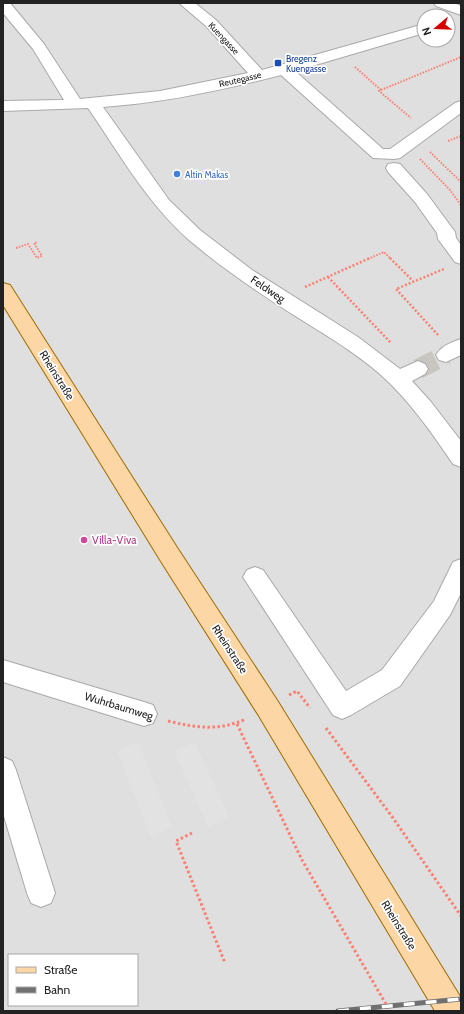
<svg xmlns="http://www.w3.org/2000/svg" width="464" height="1014" viewBox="0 0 464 1014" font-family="Cabin,sans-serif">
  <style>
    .residential { fill: #e0dfdf; fill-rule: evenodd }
    .parking { fill: #e2e2e2 }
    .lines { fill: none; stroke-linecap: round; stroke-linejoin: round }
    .minor-tunnel { stroke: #c8c6c1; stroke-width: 20; stroke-dasharray: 20 10; stroke-linecap: butt }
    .minor-casing { stroke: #a9a9a9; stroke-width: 2 }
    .major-casing { stroke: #a06b00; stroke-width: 2 }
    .path-far2 { stroke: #fa8072; stroke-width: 2; stroke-dasharray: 1.5 1.5; stroke-linecap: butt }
    .path-far1 { stroke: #fa8072; stroke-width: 2.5; stroke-dasharray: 2 2; stroke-linecap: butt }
    .path { stroke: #fa8072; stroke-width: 3; stroke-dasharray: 2.5 2.5; stroke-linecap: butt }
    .minor { fill: #fff; fill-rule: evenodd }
    .major { fill: #fcd6a4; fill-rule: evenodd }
    .rail-casing { stroke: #707070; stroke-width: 5 }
    .rail { stroke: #fff; stroke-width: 3.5; stroke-dasharray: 11; stroke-linecap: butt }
    .transit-dot { fill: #1a4fb4; stroke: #fff; stroke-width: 1.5 }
    .shop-dot { fill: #3f7fe0; stroke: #fff; stroke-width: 1.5 }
    .hotel-dot { fill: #d1479c; stroke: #fff; stroke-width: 1.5 }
    .labels { text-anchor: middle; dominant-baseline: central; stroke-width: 3.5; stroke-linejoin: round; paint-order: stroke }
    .far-street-label { font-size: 9px; fill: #222; stroke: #fff }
    .far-transit-label { font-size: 9px; fill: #164399; stroke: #fff; text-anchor: start }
    .far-shop-label { font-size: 9px; fill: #366cbe; stroke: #fff; text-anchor: start }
    .street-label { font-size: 11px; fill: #222; stroke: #fff }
    .hotel-label { font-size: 11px; fill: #b23c85; stroke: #fff; text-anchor: start }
  </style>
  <rect width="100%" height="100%" fill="#f2efe9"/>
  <path class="residential" d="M 3,3 L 461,3 L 461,1011 L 3,1011 ZM 424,16 L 448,16 L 448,40 L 424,40 ZM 9,955 L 137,955 L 137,1005 L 9,1005 Z"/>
  <g class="parking">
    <polygon points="138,742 172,827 151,837 117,751"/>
    <polygon points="195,742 229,817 208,827 174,751"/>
  </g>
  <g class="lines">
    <polyline class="minor-tunnel" points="418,369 446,355"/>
    <defs>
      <g id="minor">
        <path d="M 3,3 L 10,3 L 44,44 L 80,99 L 160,91 L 248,73 L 206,26 L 179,3 L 195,3 L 216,20 L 262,70 L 424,24 L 424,33 L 295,71 L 383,149 L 390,149 L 455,103 L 461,101 L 461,113 L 400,158 L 394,159 L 373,158 L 281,75 C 223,90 163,103 103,107 L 169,200 L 200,230 L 252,270 L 358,337 L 400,369 L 418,361 L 425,364 L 428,369 L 425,374 L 412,381 L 431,402 L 461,441 L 461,467 L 453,464 C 432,433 410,401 381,375 C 354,351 322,333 292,314 C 256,291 221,267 189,240 C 147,203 119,153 88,108 L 3,111 L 3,101 L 64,100 L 33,49 L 3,13 Z"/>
        <polygon points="434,3 454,3 461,6 461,15 436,6"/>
        <polygon points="394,163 400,164 427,194 455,232 456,238 461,245 461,264 455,262 438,239 437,233 415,202 388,172 386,168 388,164"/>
        <path d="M 461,339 L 461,355 L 446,362 L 439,360 L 436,355 C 441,346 452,342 461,339 Z"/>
        <polygon points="461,559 461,593 450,615 400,686 351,715 342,719 333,715 243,577 247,570 255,567 263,570 346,691 382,670 434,601 453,562"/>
        <polygon points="3,660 144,702 153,705 157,714 153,723 144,726 3,682"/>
        <polygon points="3,757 12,761 16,770 55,893 51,903 41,907 31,903 27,893 3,813"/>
      </g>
      <polygon id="major" points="3,283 10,285 178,549 277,700 461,998 461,1011 435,1011 259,716 162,563 3,305"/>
    </defs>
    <use href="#minor" class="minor-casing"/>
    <use href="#major" class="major-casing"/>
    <g class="path-far2">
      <polyline points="355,67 381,90 379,91 411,118"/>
      <polyline points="381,90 461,57"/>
      <polyline points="448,141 461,136"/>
      <polyline points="430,152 461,182"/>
      <polyline points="420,159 450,190 461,205"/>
      <polyline points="16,248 28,244 37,258 42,256 34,243 38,242"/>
      <polyline points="368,259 384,252 391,259"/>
    </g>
    <g class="path-far1">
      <polyline points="390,258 413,281"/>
      <polyline points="328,277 391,343"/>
      <polyline points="305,287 370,258"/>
      <polyline points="438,335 396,289 444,269"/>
    </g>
    <g class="path">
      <polyline points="289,695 297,691 310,708"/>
      <path d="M 168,721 C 196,728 219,731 246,719"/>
      <polyline points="237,724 302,860 390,1011"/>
      <polyline points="326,728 393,818 461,916"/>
      <polyline points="192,833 176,841 225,963"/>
    </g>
    <use href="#minor" class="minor"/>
    <use href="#major" class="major"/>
    <defs>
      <polyline id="rail" points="338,1011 461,999"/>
    </defs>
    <use href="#rail" class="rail-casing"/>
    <use href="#rail" class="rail"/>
  </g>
  <rect class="transit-dot" x="274" y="59" width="8" height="8" rx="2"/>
  <circle class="shop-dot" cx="177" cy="174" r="4"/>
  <circle class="hotel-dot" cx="84" cy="540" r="4"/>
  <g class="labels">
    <g class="far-street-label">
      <text transform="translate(224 38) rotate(47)">Kuengasse</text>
      <text transform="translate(240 79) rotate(-13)">Reutegasse</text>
    </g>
    <g class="far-transit-label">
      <text x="286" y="58">Bregenz<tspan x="286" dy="10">Kuengasse</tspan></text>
    </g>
    <g class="far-shop-label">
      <text x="185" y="174">Altin Makas</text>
    </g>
    <g class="street-label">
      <text transform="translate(268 289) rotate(34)">Feldweg</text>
      <text transform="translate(57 375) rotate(58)">Rheinstraße</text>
      <text transform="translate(230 649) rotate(57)">Rheinstraße</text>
      <text transform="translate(119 706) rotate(17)">Wuhrbaumweg</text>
      <text transform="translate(399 925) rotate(58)">Rheinstraße</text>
    </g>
    <g class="hotel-label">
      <text x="92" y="540">Villa-Viva</text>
    </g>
  </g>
  <rect width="464" height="1014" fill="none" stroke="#222222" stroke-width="8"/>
  <rect x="8" y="954" width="130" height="52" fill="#ffffff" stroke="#a7a7a7"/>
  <rect x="16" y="967" width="20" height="6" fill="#fcd6a4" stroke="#a7a7a7"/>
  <text x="44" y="974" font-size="12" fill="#222222">Straße</text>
  <rect x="16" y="987" width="20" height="6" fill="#707070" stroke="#a7a7a7"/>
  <text x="44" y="994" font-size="12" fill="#222222">Bahn</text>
  <g transform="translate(436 28) rotate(251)"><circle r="19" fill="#ffffff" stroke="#a7a7a7"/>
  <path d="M0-3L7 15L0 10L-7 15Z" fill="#d40000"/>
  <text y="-6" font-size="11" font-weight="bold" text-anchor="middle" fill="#222222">N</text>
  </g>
</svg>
